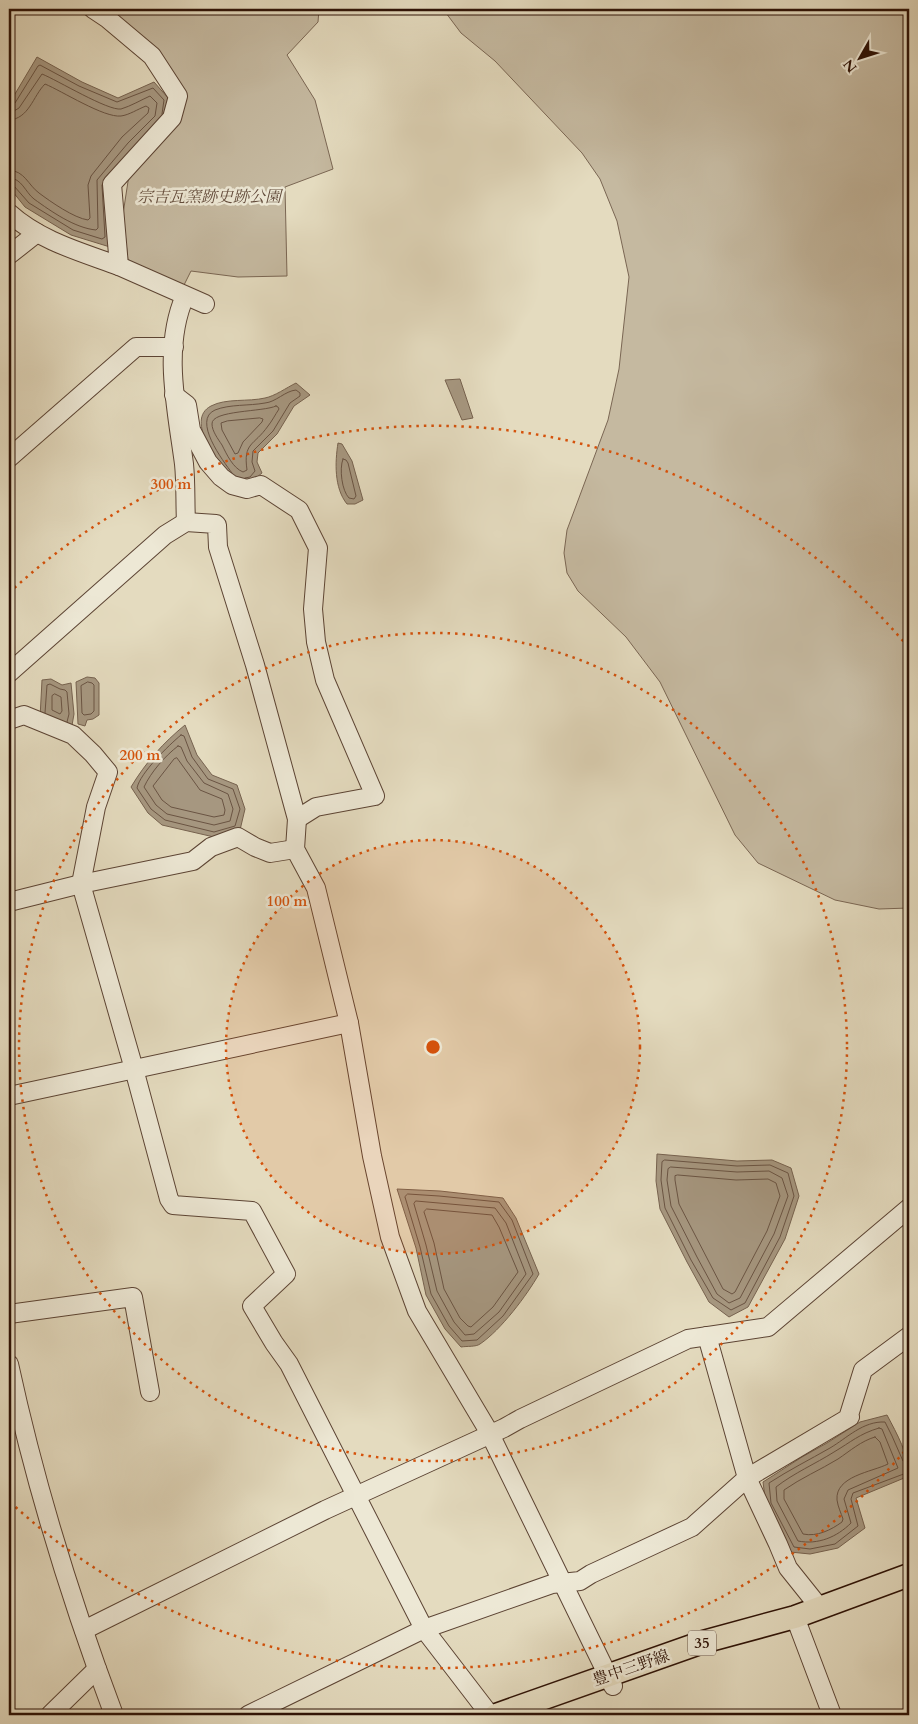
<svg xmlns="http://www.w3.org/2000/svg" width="918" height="1724" viewBox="0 0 918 1724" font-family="Cardo,'Noto Serif JP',serif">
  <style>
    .green { fill: #c5b9a0; stroke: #7a6653 }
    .water { fill: #a69780; stroke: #76624f }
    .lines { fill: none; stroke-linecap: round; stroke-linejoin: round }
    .shore { stroke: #6a5443; stroke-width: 1 }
    .minor-casing { stroke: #5c4434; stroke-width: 20 }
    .major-casing { stroke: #2e1206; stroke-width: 25 }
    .minor { stroke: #ede8d5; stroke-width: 18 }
    .major { stroke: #e4dbbf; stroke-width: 22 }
    .ring { fill: none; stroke: #d5520b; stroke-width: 2.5; stroke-dasharray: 2.5 5 }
    .labels { text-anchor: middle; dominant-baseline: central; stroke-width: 5; stroke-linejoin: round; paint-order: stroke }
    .shield { fill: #ede8d5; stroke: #675244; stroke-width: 1 }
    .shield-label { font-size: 15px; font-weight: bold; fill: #2e1206 }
    .park-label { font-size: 16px; font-style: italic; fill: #634c3c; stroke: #ede8d5 }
    .street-label { font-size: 16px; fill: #2e1206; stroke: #ede8d5 }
    .centre { fill: #d5520b; stroke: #ede8d5; stroke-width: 2.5 }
    .ring-label { font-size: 15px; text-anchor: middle; font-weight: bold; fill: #d5520b; stroke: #ede8d5; stroke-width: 5; stroke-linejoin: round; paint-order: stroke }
  </style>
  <rect width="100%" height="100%" fill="#e4dbbf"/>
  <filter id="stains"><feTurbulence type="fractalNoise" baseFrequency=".004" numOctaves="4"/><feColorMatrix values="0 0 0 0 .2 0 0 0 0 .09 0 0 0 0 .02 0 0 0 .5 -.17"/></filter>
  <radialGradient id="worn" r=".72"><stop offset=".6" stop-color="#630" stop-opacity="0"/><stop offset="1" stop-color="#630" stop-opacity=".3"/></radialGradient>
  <g class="green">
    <polygon points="93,9 319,9 318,22 287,55 315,100 333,169 285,187 287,276 238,277 191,271 184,285 128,261 123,214 129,175 181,92"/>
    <polygon points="443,9 909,9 909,908 879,909 835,900 758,863 735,835 660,682 626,637 578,591 567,573 564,553 567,530 608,420 619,369 629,277 617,221 600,179 582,153 495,61 461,33"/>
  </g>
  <g class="water">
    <polygon points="37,57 82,82 118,98 154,82 169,99 166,121 116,173 110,247 71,235 25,207 9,187 9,104"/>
    <polygon points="460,379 473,418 462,420 445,380"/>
    <path d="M 296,383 L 310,395 L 294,406 L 277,434 L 258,453 L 257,462 L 262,473 L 252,481 L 231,480 C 220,465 184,420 211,406 C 226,398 248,402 265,398 C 275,396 286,388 296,383 Z"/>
    <path d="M 338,443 L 342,444 L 352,461 L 363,500 L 355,504 L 347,504 C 334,488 335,462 338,443 Z"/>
    <polygon points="87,677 95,678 99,683 99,715 93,719 87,720 85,726 78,724 76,682"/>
    <polygon points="51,679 62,685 71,683 74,714 71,731 40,718 42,680"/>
    <path d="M 185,725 L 197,755 L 212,775 L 237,785 L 245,809 L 240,830 L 214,837 L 162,825 L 148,813 L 131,787 C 146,762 163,743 185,725 Z"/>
    <polygon points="657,1154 737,1161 772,1160 791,1168 799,1196 785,1239 748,1307 729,1317 709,1302 687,1262 660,1209 656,1181"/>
    <path d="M 397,1189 L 440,1191 L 503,1198 L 516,1218 L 539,1274 C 527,1295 501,1330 480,1344 C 476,1347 467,1346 461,1347 L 445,1329 L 426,1295 L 416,1248 Z"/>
    <path d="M 887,1415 C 897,1434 909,1455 909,1476 L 856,1498 L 865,1528 L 838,1548 L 810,1554 L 790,1552 L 766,1505 L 763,1482 L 802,1457 L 827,1443 L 860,1422 Z"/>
  </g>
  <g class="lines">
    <g class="shore">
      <polyline points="9,106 15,103 38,66 40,65 79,86 117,102 153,88 164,100 162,114"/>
      <path d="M 9,112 L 14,111 L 19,108 L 42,74 C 57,80 108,111 121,109 C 131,106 141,100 150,96 L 157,103 L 155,116 L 128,143 L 97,180 L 98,228 L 96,230 C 75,228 52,212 34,199 C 25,192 22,178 9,178"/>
      <path d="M 9,120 C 29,119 33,96 45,84 C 62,91 104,118 121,116 C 129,115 138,109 146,106 L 149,108 L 148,113 L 122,137 L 91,176 L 88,185 L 90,218 L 88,220 C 74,218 51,202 39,193 C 28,185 25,171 9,170"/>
      <polyline points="9,184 14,186 29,203 73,230 102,239 105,237 102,185"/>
      <path d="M 276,406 L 278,407 L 279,409 C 275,415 272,421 268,426 C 254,446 243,442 247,470 L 243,472 C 233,468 227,455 222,445 C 218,439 212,431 212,424 C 211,410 264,412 276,406 Z"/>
      <polygon points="260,418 263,419 262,422 243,442 238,453 235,454 222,430 221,423 227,421"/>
      <path d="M 343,459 L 346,460 L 348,463 L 356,496 L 354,499 L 349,498 C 342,491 339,469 343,459 Z"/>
      <path d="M 232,473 C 223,461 192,420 215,410 C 230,404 249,406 265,403 C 276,402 285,391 296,390 L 300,393 L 300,396 L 290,403 L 273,431 L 253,451 L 252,462 L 255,471 L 250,477 L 245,478"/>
      <polygon points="88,682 92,683 94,685 94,711 91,714 84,715 82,713 81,686"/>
      <polygon points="55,694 61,697 62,711 60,714 52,710 52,696"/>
      <polyline points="45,713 47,685 50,684 60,689 65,690 67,692 69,714 67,722"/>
      <path d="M 181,735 L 184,736 L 192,757 L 208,779 L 233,789 L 240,809 L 235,826 L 214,832 L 165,820 L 151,809 L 137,788 C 140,773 169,745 181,735 Z"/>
      <path d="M 178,746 L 181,747 L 187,761 L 204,783 L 228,794 L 233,809 L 230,821 L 214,825 L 167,814 L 156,805 L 144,787 C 151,772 165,756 178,746 Z"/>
      <polygon points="177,758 200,790 222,799 225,810 224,815 214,817 171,807 162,800 153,786 174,759"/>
      <polygon points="665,1160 737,1166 770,1165 788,1173 794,1196 780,1237 745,1303 731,1310 713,1298 691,1260 665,1208 661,1180 662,1162"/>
      <polygon points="671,1167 737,1172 769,1171 782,1178 788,1196 774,1234 740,1298 729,1303 717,1294 697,1257 671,1206 667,1180 668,1169"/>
      <polygon points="678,1175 736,1180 768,1179 776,1183 780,1196 767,1231 735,1292 732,1294 723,1289 679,1204 675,1180 675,1176"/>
      <polygon points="408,1194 439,1196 499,1202 512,1220 533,1274 503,1316 477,1340 462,1341 449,1326 431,1294 420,1247 405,1197"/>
      <polygon points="416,1201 495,1208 506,1223 526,1274 499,1312 474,1334 465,1335 454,1322 437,1291 426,1245 414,1204"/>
      <polygon points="427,1209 492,1215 499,1227 518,1272 493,1307 471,1327 468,1326 460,1318 444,1289 434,1243 424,1212"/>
      <path d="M 879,1428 L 882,1429 L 898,1468 L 848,1490 L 844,1499 L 851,1523 C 837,1537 818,1545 798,1541 L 777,1501 L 776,1487 C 794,1473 815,1464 834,1452 C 851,1442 859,1434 879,1428 Z"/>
      <path d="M 875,1437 L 880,1442 L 888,1464 C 872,1472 835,1476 837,1500 C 838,1507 841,1513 843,1519 L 842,1522 C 831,1530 817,1537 803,1534 L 784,1499 L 784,1490 C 801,1478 820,1470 838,1459 C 850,1451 861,1441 875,1437 Z"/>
      <path d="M 909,1464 L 903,1461 L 892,1436 L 885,1422 C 863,1421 847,1438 830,1448 C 809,1460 789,1470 769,1483 L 771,1503 L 794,1547 L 810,1549 L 835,1544 L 858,1526 L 851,1499 L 853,1493 L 909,1472"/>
    </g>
    <defs>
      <g id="minor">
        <polyline points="93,9 108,19 152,56 178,96 172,118 112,184 119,266 205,304"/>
        <path d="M 9,213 C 40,241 81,252 119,266"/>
        <polyline points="9,255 37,233"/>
        <path d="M 185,296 C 162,348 177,410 184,464 C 186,483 185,503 186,522"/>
        <polyline points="174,395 187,405 191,430 208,462 221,477 232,485 247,489 261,485 299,510 318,548 313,609 316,642 325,680 375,796 316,807 297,819"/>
        <polyline points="9,458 136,347 174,347"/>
        <polyline points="9,673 165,535 186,522 216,524 217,525 218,547 255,665 297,819 295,849 316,888 349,1023 372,1156 390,1237 417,1311 489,1432 613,1686"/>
        <polyline points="9,720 24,715 73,735 93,754 108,772 96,807 81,884 134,1069 169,1199 173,1205 252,1211 286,1274 252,1306 274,1343 289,1364 424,1629 490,1715"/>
        <polyline points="9,902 81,884 193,861 211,847 238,837 255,847 270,853 295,849"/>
        <polyline points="9,1096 349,1023"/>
        <polyline points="9,1314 133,1297 150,1392"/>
        <polyline points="707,1336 747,1478 778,1544 788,1568 820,1608"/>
        <path d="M 9,1364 C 35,1484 71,1601 114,1715"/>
        <polyline points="795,1617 832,1715"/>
        <polyline points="84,1630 325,1510 504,1428 520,1419 688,1339 768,1327 909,1208"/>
        <polyline points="50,1715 97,1669"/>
        <polyline points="248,1715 424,1629 552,1584 580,1581 591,1574 692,1527 747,1478 850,1417 849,1415 863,1370 909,1336"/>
      </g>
      <polyline id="major" points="496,1715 703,1642 795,1617 909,1575"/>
    </defs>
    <use href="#minor" class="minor-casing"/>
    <use href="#major" class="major-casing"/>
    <use href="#minor" class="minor"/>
    <use href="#major" class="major"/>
  </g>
  <circle cx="433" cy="1047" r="207" fill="#d5520b" fill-opacity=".12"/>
  <g class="ring">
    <circle cx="433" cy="1047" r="207"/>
    <circle cx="433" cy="1047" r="414"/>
    <path d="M909 1446A621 621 0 0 1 9 1501M9 593A621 621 0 0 1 909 648"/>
  </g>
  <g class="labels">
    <rect class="shield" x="688" y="1630.5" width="28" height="25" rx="4"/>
    <g class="shield-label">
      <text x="702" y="1643">35</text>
    </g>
    <g class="park-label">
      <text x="209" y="197">宗吉瓦窯跡史跡公園</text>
    </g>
    <g class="street-label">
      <text transform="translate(631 1668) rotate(-19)">豊中三野線</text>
    </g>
  </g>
  <circle cx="433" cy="1047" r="8" class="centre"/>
  <g class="ring-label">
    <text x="171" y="489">300 m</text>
    <text x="140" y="760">200 m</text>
    <text x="287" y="906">100 m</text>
  </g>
  <rect width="918" height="1724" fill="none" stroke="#e4dbbf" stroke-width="30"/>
  <rect x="10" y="10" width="898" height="1704" fill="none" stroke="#2e1206" stroke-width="2.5"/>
  <rect x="15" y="15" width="888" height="1694" fill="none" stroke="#2e1206"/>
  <g transform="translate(860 58) rotate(231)" stroke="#ede8d5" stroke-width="4" paint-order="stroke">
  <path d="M0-4L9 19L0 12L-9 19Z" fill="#2e1206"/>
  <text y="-8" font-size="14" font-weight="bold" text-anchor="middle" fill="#2e1206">N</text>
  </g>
  <rect width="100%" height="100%" filter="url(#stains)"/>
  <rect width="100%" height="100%" fill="url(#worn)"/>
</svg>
